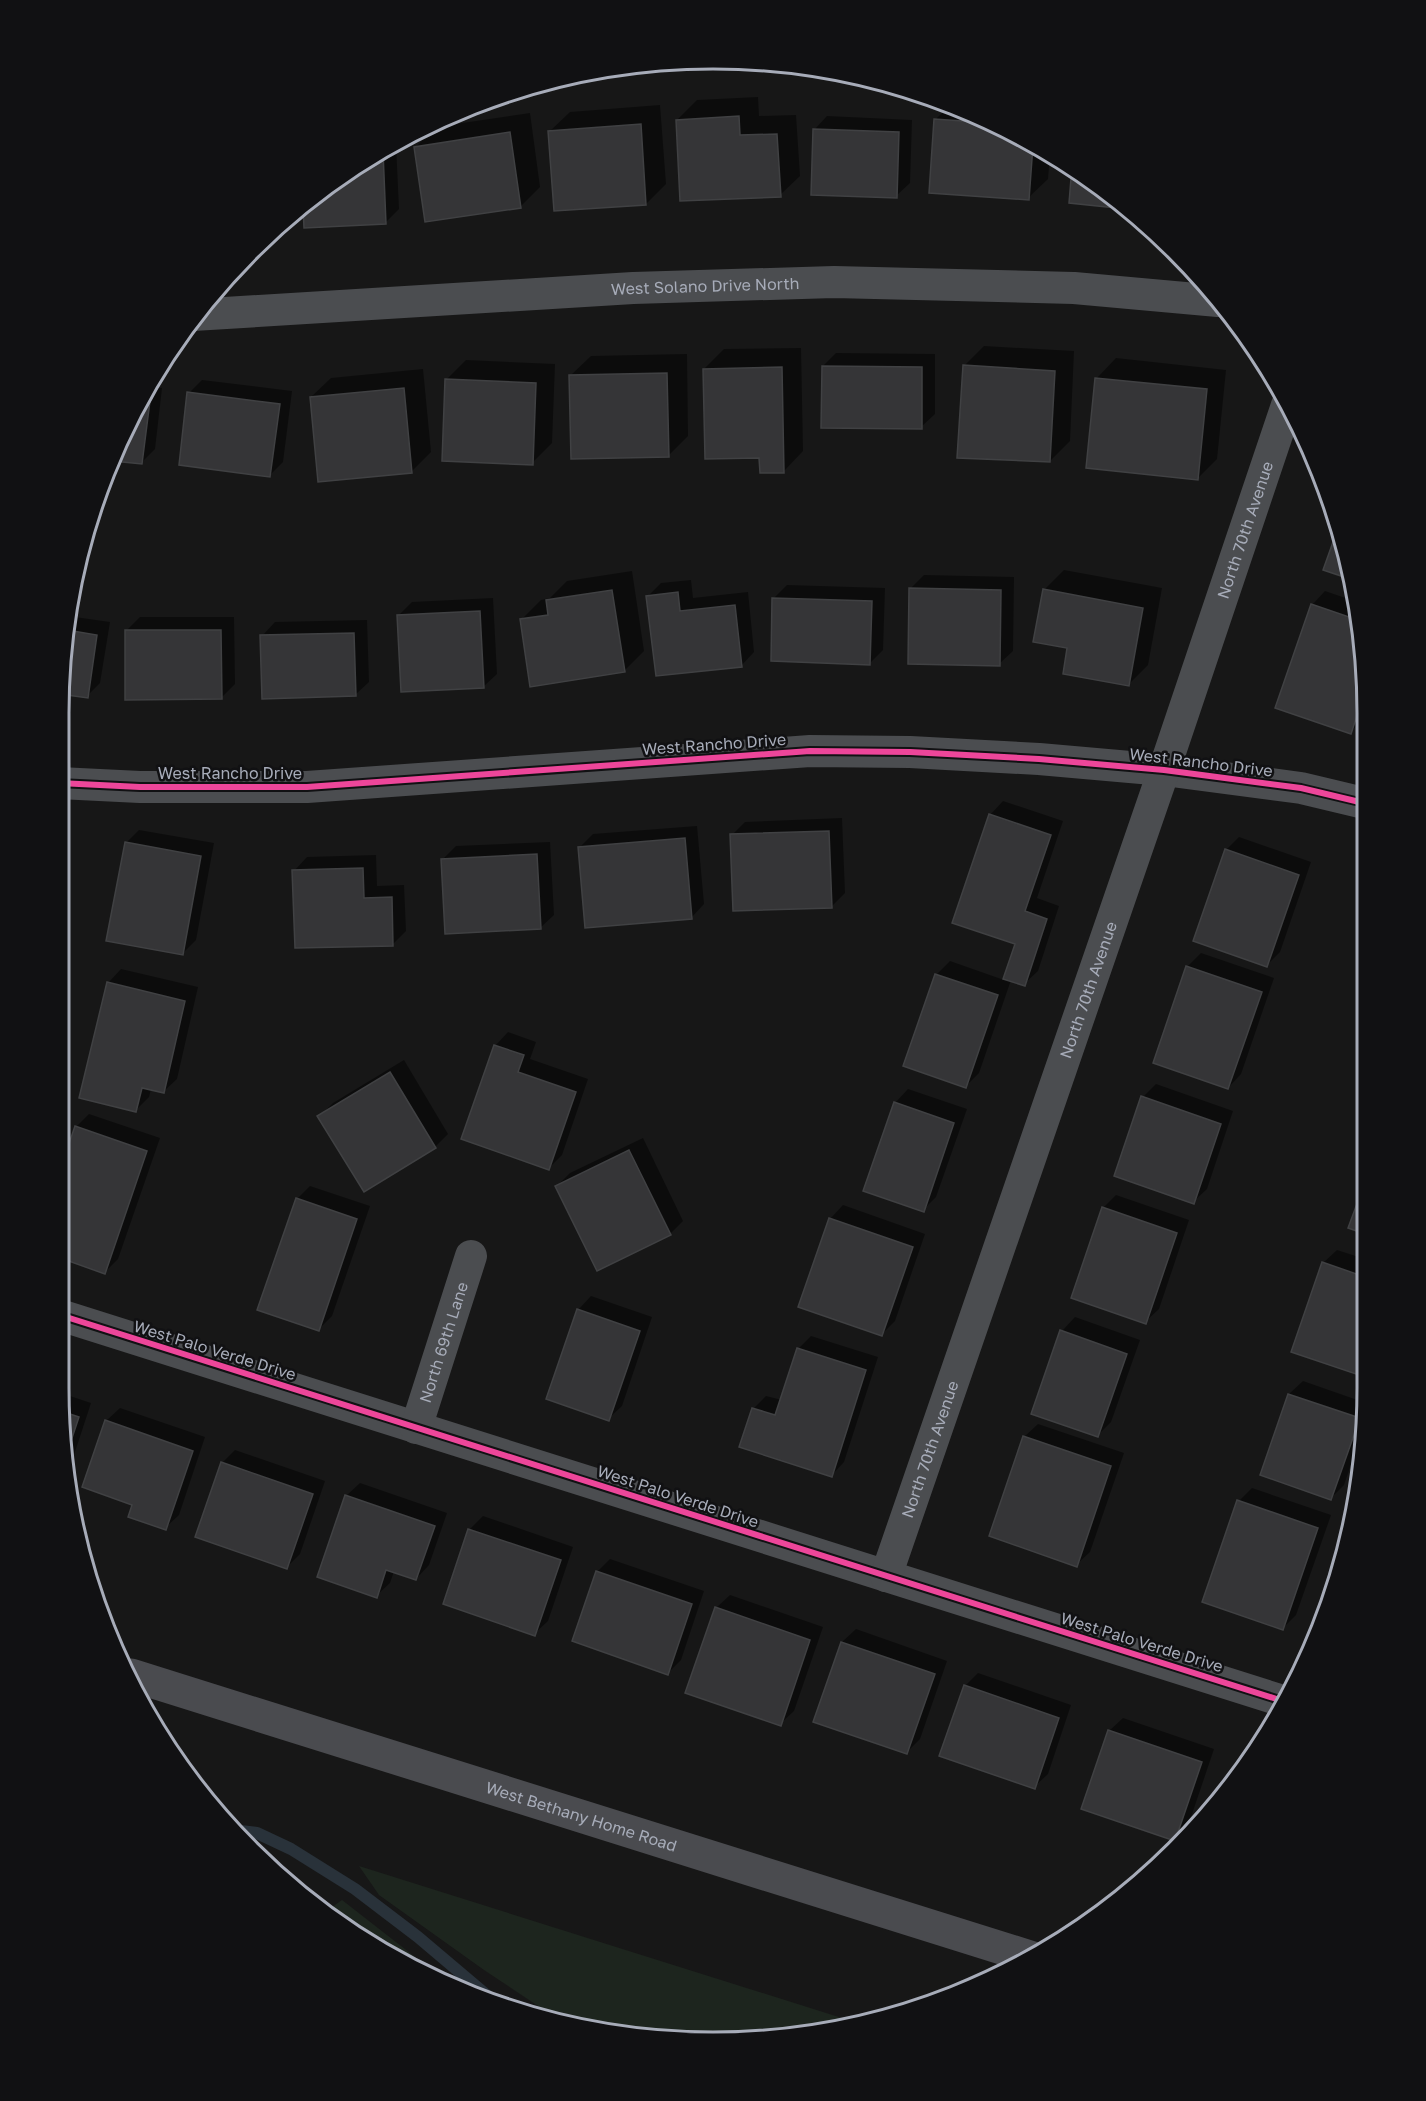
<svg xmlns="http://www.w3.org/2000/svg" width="1426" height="2101" viewBox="0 0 1426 2101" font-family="'Golos Text',sans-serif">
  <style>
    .green { fill: #1d251e }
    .shadow { fill: #0007 }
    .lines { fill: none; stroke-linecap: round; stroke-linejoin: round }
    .stream { stroke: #29323a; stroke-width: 12 }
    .building { fill: #353537; stroke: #404143; stroke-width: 1.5 }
    .street { stroke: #4b4d50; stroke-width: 32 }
    .secondary { stroke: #4a4b4f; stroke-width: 33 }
    .cycleway-casing { stroke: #111113; stroke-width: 10 }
    .cycleway { stroke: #ed469a; stroke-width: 6 }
    .labels { text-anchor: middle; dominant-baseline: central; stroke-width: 5; stroke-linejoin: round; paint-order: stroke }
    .street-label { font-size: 16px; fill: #a7acb9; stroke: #111113 }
    .rim { fill: none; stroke: #a7acb9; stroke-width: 3 }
  </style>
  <rect width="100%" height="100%" fill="#171717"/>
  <g class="green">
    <polygon points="359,1866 861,2024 841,2030 670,2041 585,2030 565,2024 484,1970 379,1895"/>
    <polygon points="342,1900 442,1978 446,1983 324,1913"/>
  </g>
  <g class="shadow">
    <polygon points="758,97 759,116 796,115 800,176 780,195 677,120 697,100"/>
    <polygon points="951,104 963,108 1050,154 1048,179 1028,198 936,119"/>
    <polygon points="660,105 666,184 646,204 550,131 570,112"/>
    <polygon points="530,113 540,187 520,207 416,147 435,127"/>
    <polygon points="827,116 912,120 910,183 896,196 814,130"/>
    <polygon points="396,144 399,209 385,223 305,226 304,206 349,169"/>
    <polygon points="984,346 1074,351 1070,441 1050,461 964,366"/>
    <polygon points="801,348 803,451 784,471 760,457 704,369 724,349"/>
    <polygon points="836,353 935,354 935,414 921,427 823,366"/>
    <polygon points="687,354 688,436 668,456 571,375 591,356"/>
    <polygon points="1116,358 1226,370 1217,459 1197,479 1097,378"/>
    <polygon points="466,360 555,364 552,443 532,463 446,380"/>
    <polygon points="423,369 431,452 411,472 311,397 331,378"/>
    <polygon points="202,380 292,391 283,462 270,475 189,393"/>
    <polygon points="149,387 162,388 155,449 142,462 126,423"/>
    <polygon points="1064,570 1162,588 1148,665 1129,684 1069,647 1044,590"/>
    <polygon points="632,571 644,651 624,671 521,620 541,600 550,598 567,581"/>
    <polygon points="924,575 1014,577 1013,651 999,664 910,589"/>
    <polygon points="691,580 693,598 748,592 754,652 741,666 648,596 661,583"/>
    <polygon points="787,585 885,588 883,650 870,663 773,599"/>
    <polygon points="1325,591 1357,602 1367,709 1364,719 1350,732 1312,605"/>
    <polygon points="493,598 497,674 483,687 398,616 412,602"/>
    <polygon points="68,616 110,622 100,683 87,696 61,692"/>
    <polygon points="140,617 234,617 235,684 221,698 126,631"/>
    <polygon points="367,620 369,682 355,695 262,636 275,622"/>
    <polygon points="1003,801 1063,821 1037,898 1059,906 1038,971 1024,984 1011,980 979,1073 966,1086 936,975 950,961 1004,980 1017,943 990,815"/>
    <polygon points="842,818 845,893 832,906 732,835 745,822"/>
    <polygon points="697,826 704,904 691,918 580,847 593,834"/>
    <polygon points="139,830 214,843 196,940 182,954 126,843"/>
    <polygon points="1239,837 1311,862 1280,952 1267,965 1226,850"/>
    <polygon points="550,842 554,915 540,928 443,859 456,846"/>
    <polygon points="376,855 377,886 404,885 406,931 392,945 294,871 307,857"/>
    <polygon points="1201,953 1274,978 1241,1074 1228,1088 1155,1062 1188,966"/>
    <polygon points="121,969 198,987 177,1079 163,1092 151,1089 149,1097 136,1110 108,983"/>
    <polygon points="508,1032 536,1042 530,1059 588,1079 562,1155 549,1168 495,1046"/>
    <polygon points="404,1060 448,1134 435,1147 319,1117 333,1103"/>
    <polygon points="1156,1084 1233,1111 1207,1189 1193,1202 1143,1097"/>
    <polygon points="908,1089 967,1109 936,1197 923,1210 895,1103"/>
    <polygon points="89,1114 160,1138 118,1259 105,1272 63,1258 62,1169 76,1127"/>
    <polygon points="643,1138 683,1221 670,1234 557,1186 570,1173"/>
    <polygon points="310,1186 370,1206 332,1316 319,1329 297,1199"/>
    <polygon points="1116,1195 1189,1220 1159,1309 1145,1322 1103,1208"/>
    <polygon points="843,1205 925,1234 895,1321 882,1334 830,1219"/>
    <polygon points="1337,1250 1368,1260 1368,1376 1323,1263"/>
    <polygon points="591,1296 652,1317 622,1406 608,1419 578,1310"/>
    <polygon points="1075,1317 1140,1340 1111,1422 1098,1435 1033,1413 1062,1331"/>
    <polygon points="811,1336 878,1357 844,1462 831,1476 753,1409 766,1396 782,1400 798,1349"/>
    <polygon points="1303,1381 1366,1403 1363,1429 1344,1485 1331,1498 1262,1474 1289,1394"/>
    <polygon points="64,1394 91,1403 70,1467 64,1473"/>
    <polygon points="120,1408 205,1437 179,1515 165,1528 134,1504 106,1421"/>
    <polygon points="1038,1424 1124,1453 1090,1552 1076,1565 1024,1437"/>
    <polygon points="235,1450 325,1481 300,1554 287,1567 222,1463"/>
    <polygon points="360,1483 447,1513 429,1565 416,1579 394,1571 390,1583 376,1596 346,1496"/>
    <polygon points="1252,1488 1331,1515 1296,1615 1283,1628 1239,1501"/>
    <polygon points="483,1516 573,1547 548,1621 534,1634 444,1603 470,1529"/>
    <polygon points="610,1559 704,1591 681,1660 668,1673 597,1572"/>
    <polygon points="730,1595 823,1627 794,1711 780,1724 716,1608"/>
    <polygon points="856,1629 947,1661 920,1739 907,1752 815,1721 842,1642"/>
    <polygon points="978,1673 1071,1705 1048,1774 1034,1787 965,1686"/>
    <polygon points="1123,1718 1214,1749 1188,1826 1174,1840 1109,1731"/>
  </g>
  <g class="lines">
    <polyline class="stream" points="232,1830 257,1833 291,1849 355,1889 418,1937 496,2003"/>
  </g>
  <g class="building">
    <polygon points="739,116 740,135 777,134 781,197 680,201 676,120"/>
    <polygon points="934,119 991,123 1033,145 1029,200 929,193"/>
    <polygon points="641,124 646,205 554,211 548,131"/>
    <polygon points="813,129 899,132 897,198 811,195"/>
    <polygon points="510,132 521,208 425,222 414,147"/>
    <polygon points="383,151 386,224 304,228 303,207 349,169"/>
    <polygon points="1072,166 1076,169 1126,209 1069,203"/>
    <polygon points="963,365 1055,371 1050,462 957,458"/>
    <polygon points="822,366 922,367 922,429 821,428"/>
    <polygon points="782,367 784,473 760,473 759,458 705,459 703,369"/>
    <polygon points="667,373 669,457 571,459 569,375"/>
    <polygon points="1095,378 1207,389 1198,480 1086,468"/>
    <polygon points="445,379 536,383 533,465 442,461"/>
    <polygon points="404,388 412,473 318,482 310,397"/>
    <polygon points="187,392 280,404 270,477 179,465"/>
    <polygon points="141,400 150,401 142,464 113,461 126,423"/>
    <polygon points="1338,528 1353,580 1323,570"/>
    <polygon points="909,588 1001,590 1000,666 908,664"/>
    <polygon points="1043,589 1143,608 1129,686 1063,674 1067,648 1033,642"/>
    <polygon points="612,590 625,672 530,687 520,619 548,615 546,600"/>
    <polygon points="678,592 680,611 735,605 742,667 656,676 646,596"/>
    <polygon points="772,598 872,601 870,665 771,661"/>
    <polygon points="1311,604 1358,620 1365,691 1351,734 1275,708"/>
    <polygon points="480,611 484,688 401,692 397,615"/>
    <polygon points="67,630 97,635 88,698 60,694"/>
    <polygon points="125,630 221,630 222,699 125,700"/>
    <polygon points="354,633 356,696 262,699 260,635"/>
    <polygon points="989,814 1051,835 1025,911 1047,919 1025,986 1003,979 1015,944 952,923"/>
    <polygon points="829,831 832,908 733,911 730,834"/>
    <polygon points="685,838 692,919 585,928 578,847"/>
    <polygon points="125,842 201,856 183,955 106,941"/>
    <polygon points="1225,849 1299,875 1267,967 1193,941"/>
    <polygon points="537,854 541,929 445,934 441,859"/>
    <polygon points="363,868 364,898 392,897 393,946 295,948 292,870"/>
    <polygon points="1186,966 1262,992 1228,1089 1153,1063"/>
    <polygon points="935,974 998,995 966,1088 903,1066"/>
    <polygon points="107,982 185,1001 164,1093 142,1088 136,1112 79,1098"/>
    <polygon points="494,1045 524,1055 518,1072 576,1092 549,1170 461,1139"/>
    <polygon points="390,1072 436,1148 364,1192 317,1116"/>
    <polygon points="1141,1096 1221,1124 1194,1204 1114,1176"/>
    <polygon points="894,1102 954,1123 924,1212 863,1191"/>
    <polygon points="75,1126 147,1151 105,1274 63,1259 62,1164"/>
    <polygon points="629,1150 671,1235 597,1271 555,1186"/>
    <polygon points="1368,1174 1368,1235 1348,1228"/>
    <polygon points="296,1198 357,1219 319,1331 257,1310"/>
    <polygon points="1102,1207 1177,1233 1146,1324 1071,1298"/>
    <polygon points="829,1218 913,1247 882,1336 798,1307"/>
    <polygon points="1322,1262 1368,1278 1368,1378 1291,1352"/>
    <polygon points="577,1309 640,1331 609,1421 546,1399"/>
    <polygon points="1060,1330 1127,1354 1098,1437 1031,1414"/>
    <polygon points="797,1348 866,1370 832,1477 739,1447 752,1408 775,1415"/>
    <polygon points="1288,1394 1360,1418 1331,1500 1260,1475"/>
    <polygon points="64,1412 79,1417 64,1462"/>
    <polygon points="105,1420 193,1451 166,1530 128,1517 132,1505 82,1487"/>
    <polygon points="1023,1436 1111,1466 1077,1567 989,1536"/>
    <polygon points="221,1462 313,1494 287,1569 195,1537"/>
    <polygon points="345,1495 435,1526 416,1580 386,1570 377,1598 317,1577"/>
    <polygon points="1237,1500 1318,1528 1283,1630 1202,1602"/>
    <polygon points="468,1529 561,1560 535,1636 443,1604"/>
    <polygon points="596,1571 692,1604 668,1675 572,1641"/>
    <polygon points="715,1607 810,1640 781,1726 685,1693"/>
    <polygon points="841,1642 935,1674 907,1754 813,1722"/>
    <polygon points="964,1685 1059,1718 1035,1789 939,1756"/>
    <polygon points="1108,1730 1202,1762 1175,1841 1081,1809"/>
  </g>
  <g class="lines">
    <g class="street">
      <path id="s1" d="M 193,315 L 633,288 L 834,282 L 1074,288 L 1218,301"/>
      <polyline points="59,783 140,787 307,787 810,751 910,752 1039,759 1164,770 1301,788 1368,804"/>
      <polyline points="63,1316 1286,1702"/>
      <path id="s2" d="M 416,1428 L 471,1256"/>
      <path id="s3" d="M 886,1576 L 1164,770 L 1287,405"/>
    </g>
    <path class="secondary" id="s4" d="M 131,1675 L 1033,1958"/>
    <defs>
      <g id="cycleway">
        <polyline points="59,783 140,787 307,787 810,751 910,752 1039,759 1164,770 1301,788 1368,804"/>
        <polyline points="63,1316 1286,1702"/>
      </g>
    </defs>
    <use href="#cycleway" class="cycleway-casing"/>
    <use href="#cycleway" class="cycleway"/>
  </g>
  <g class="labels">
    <g class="street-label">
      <text stroke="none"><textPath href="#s1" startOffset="513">West Solano Drive North</textPath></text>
      <text stroke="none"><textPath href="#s3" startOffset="1106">North 70th Avenue</textPath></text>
      <text transform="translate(714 744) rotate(-4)">West Rancho Drive</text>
      <text transform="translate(1201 762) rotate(7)">West Rancho Drive</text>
      <text x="230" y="773">West Rancho Drive</text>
      <text stroke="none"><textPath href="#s3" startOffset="620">North 70th Avenue</textPath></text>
      <text stroke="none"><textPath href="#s2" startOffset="90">North 69th Lane</textPath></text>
      <text transform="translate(215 1350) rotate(17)">West Palo Verde Drive</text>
      <text stroke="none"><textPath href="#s3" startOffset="134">North 70th Avenue</textPath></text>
      <text transform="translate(678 1496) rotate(18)">West Palo Verde Drive</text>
      <text transform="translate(1142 1642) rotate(17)">West Palo Verde Drive</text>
      <text stroke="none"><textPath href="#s4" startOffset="472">West Bethany Home Road</textPath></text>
    </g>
  </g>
  <path d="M0 0H1426V2101H0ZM713 69H713A644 644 0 0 1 1357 713V1388A644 644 0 0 1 713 2032H713A644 644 0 0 1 69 1388V713A644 644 0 0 1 713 69Z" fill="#111113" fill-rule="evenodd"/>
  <path class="rim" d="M713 69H713A644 644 0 0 1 1357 713V1388A644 644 0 0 1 713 2032H713A644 644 0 0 1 69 1388V713A644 644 0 0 1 713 69Z"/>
</svg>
